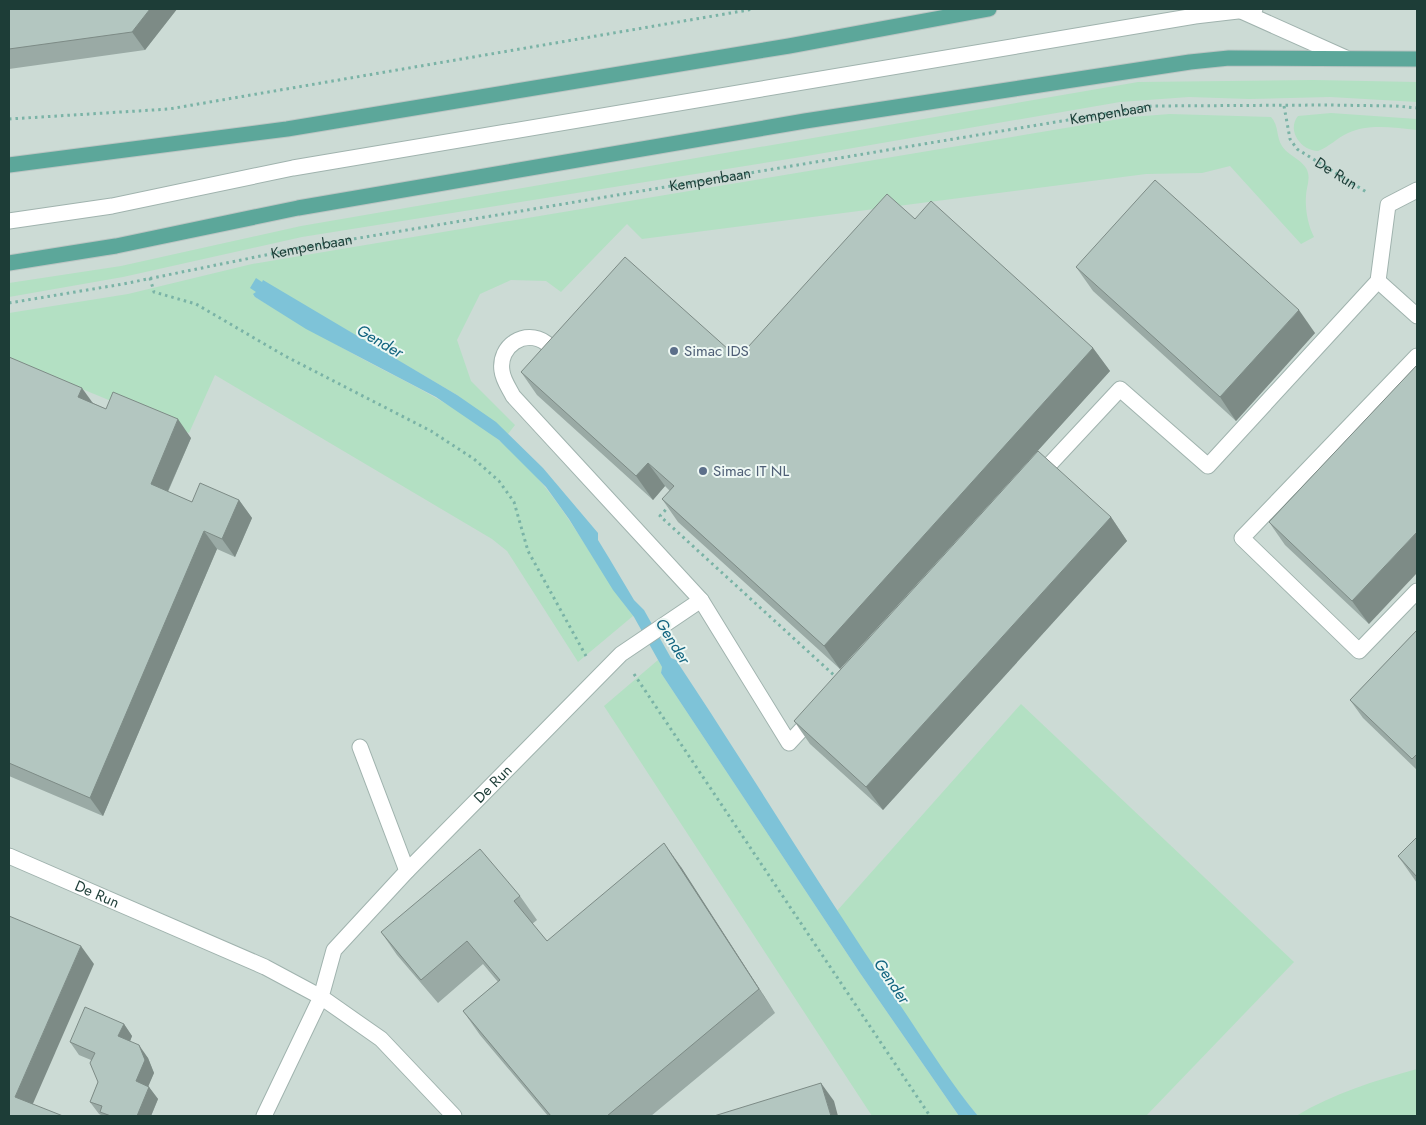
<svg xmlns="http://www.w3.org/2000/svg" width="1426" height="1125" viewBox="0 0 1426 1125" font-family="Jost,sans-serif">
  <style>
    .built { fill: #ccdbd5 }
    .green { fill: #b3e0c3 }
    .water { fill: #7ec3d8 }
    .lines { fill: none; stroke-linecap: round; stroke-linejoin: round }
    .minor-casing { stroke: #a0b3ae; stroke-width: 17 }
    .major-casing { stroke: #bbc5c3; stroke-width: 17 }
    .path { stroke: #7ab3a6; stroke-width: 3; stroke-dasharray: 2.5 4; stroke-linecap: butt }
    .minor { stroke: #fff; stroke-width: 15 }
    .major { stroke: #5ca79a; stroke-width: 15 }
    .wall { fill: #9aaaa5 }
    .shaded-wall { fill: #7d8b86 }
    .building { fill: #b3c6c0; stroke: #7d8b86 }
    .service-dot { fill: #5c6f8a; stroke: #eef8f4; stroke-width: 2 }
    .labels { text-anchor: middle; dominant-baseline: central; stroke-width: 4; stroke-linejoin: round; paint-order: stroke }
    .street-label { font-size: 15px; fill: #1d3d37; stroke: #eef8f4 }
    .service-label { font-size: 15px; fill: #4e5e75; stroke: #eef8f4; text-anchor: start }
    .water-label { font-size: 16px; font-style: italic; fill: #11647f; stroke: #eef8f4 }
  </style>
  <rect width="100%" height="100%" fill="#deebe6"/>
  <polygon class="built" points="9,9 1417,9 1417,1086 1334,1116 9,1116"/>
  <g class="green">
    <polygon points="1313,80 1417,82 1417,102 1330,97 1249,99 1189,97 1120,102 801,157 302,237 123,277 9,297 9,283 121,266 301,226 1138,82"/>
    <path d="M 1331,113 L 1417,119 L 1417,130 C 1395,128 1369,123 1348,133 C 1337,138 1329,147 1318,151 C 1302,151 1286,131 1298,116 Z"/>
    <path d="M 1170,114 L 1271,117 C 1279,125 1276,137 1282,146 C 1288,156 1306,161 1308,173 C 1310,180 1306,189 1306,196 C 1305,210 1308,225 1314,237 L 1301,244 L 1230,166 L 1202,173 L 1146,174 L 642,239 L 627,224 L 561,292 L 546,281 L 511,280 L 480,294 L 457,340 L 471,381 L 515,425 L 508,434 L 457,395 L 263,281 L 255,297 C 289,317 322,337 357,356 C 415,387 476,414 523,462 C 568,508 595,566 633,616 L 578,662 L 507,551 L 492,539 L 215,375 L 189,433 L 9,359 L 9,313 L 128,294 L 252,264 L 1131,117 Z"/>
    <polygon points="658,660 662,667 661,673 860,973 959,1116 872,1116 604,706"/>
    <polygon points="1021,704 1294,962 1146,1116 978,1116 951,1083 836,912"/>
    <path d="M 1417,1069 L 1417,1116 L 1296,1116 C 1334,1093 1374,1081 1417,1069 Z"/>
  </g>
  <path class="water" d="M 256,278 L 262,282 L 263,280 L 457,395 L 496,422 L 543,468 L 598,533 L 598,540 L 609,558 L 634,600 L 644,610 L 671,658 L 676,660 C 751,773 821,889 898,1002 C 924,1040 948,1080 978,1116 L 959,1116 L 860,973 L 661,673 L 662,667 L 634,617 L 613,590 L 569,519 L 546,487 L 499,440 L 436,397 L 306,329 L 255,297 L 253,294 L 256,292 L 250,288 Z"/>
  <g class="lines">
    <defs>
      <g id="minor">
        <polyline points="1241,11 1346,58"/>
        <polyline points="9,221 112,206 293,168 1195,16 1255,9"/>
        <polyline points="1378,281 1417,316"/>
        <polyline points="1417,356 1242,538 1359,651 1417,591"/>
        <path d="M 560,357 C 555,353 551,347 546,343 C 525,328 498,346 502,371 C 503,380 509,388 513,396 L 701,600 L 789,743 L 813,717"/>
        <polyline points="1037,478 1120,389 1208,466 1378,281 1388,205 1417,190"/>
        <polyline points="360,747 407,871"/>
        <path id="s3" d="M 9,856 L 265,967 L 321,997 L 264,1116"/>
        <path id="s4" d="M 454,1116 L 381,1039 L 321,997 L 334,950 L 407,871 L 621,654 L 701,600"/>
      </g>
      <g id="major">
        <polyline points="9,165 287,129 789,46 989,9"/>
        <polyline points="9,263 116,246 298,208 805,121 1190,62 1229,58 1417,59"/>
      </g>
    </defs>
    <use href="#minor" class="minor-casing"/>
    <use href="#major" class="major-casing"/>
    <g class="path">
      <path id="s1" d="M 1284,106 L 1290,139 L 1297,149 L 1368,193"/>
      <polyline points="9,119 169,109 754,9"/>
      <polyline points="150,278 154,292 196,304 285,356 431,431 474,459 499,481 514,502 528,551 586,656"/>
      <path id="s2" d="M 9,303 L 123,284 L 305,247 L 1152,106 L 1327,105 L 1396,106 L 1417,108"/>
      <polyline points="670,505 660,516 836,677"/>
      <polyline points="634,674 930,1116"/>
    </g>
    <use href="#minor" class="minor"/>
    <use href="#major" class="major"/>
  </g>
  <g class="wall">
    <polygon points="9,9 177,9 145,50 9,69"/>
    <polygon points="915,219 1093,348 1110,371 840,669 678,522 662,499 670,491 665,486 653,500 537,395 521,372 738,358"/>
    <polygon points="1076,267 1315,333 1236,421 1093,291"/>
    <polygon points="9,357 93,403 106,409 191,438 168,492 192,502 239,500 252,518 235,557 217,549 103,816 9,776"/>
    <polygon points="1417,365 1369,624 1285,545 1269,522"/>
    <polygon points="1111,517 1127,541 883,810 810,744 794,721"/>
    <polygon points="1417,630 1417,770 1363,718 1350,700"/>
    <polygon points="1417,837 1417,883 1398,856"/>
    <polygon points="681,867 775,1013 651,1116 548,1116 480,1035 463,1011 498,982 483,964 438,1003 397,955 381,932 520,896 537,920 532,924 547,941"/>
    <polygon points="124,1024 132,1036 130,1041 148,1058 154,1073 148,1086 158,1099 151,1116 103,1116 99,1114 90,1102 98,1082 91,1060 79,1055 70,1042"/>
  </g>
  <g class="shaded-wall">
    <polygon points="150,9 177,9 145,50 132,32"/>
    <polygon points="1299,310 1315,333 1236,421 1220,397"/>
    <polygon points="1093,348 1110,371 840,669 824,646"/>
    <polygon points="82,388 95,406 78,397"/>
    <polygon points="178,419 191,438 163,502 151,484"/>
    <polygon points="648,463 665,486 653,500 636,476"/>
    <polygon points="239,500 252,518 235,557 222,539"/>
    <polygon points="1111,517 1127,541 883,810 866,787"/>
    <polygon points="204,531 217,549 103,816 90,798"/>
    <polygon points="1417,532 1417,573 1369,624 1352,601"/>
    <polygon points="664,843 681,867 775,1013 759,989"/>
    <polygon points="81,946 94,964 28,1115 15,1097"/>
    <polygon points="124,1024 132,1036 127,1049 118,1036"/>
    <polygon points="139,1045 148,1058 154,1073 145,1094 136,1081"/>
    <polygon points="821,1083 834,1101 838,1116 831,1116"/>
    <polygon points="149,1087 158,1099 151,1116 137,1116"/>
  </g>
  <g class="building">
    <polygon points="9,9 150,9 132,32 9,49"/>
    <polygon points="1155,180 1299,310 1220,397 1076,267"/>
    <polygon points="887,194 915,219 931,201 1093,348 824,646 662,499 674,486 648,463 636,476 521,372 625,257 738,358"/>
    <polygon points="9,357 82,388 78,397 106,409 113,392 178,419 151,484 192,502 200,483 239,500 222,539 204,531 90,798 9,763"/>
    <polygon points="1417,365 1417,532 1352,601 1269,522"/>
    <polygon points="1038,451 1111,517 866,787 794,721"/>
    <polygon points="1417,630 1417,754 1412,759 1350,700"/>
    <polygon points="1417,837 1417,877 1398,856"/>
    <polygon points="664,843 759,989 607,1116 551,1116 463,1011 500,980 467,941 421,980 381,932 480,849 520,896 514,901 547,941"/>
    <polygon points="9,916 81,946 15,1097 63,1116 9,1116"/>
    <polygon points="85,1007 124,1024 118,1036 139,1045 145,1060 136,1081 149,1087 137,1116 111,1116 100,1112 102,1106 90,1102 98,1082 90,1063 95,1053 70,1042"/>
    <polygon points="821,1083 831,1116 714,1116"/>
  </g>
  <g class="service-dot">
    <circle cx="674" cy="351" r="5"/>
    <circle cx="703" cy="471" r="5"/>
  </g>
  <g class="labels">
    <g class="street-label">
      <text stroke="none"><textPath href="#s2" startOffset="1118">Kempenbaan</textPath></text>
      <text stroke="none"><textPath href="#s1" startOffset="92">De Run</textPath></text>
      <text stroke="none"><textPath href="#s2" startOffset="712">Kempenbaan</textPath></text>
      <text stroke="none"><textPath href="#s2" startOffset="308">Kempenbaan</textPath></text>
      <text stroke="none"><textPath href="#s4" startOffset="458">De Run</textPath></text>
      <text stroke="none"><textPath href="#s3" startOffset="96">De Run</textPath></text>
    </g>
    <g class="service-label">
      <text x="684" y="351">Simac IDS</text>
      <text x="713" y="471">Simac IT NL</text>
    </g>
    <g class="water-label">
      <text transform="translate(380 341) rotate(30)">Gender</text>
      <text transform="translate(673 641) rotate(58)">Gender</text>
      <text transform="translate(892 981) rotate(56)">Gender</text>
    </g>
  </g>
  <rect width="1426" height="1125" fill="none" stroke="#1d3d37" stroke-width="20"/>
</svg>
